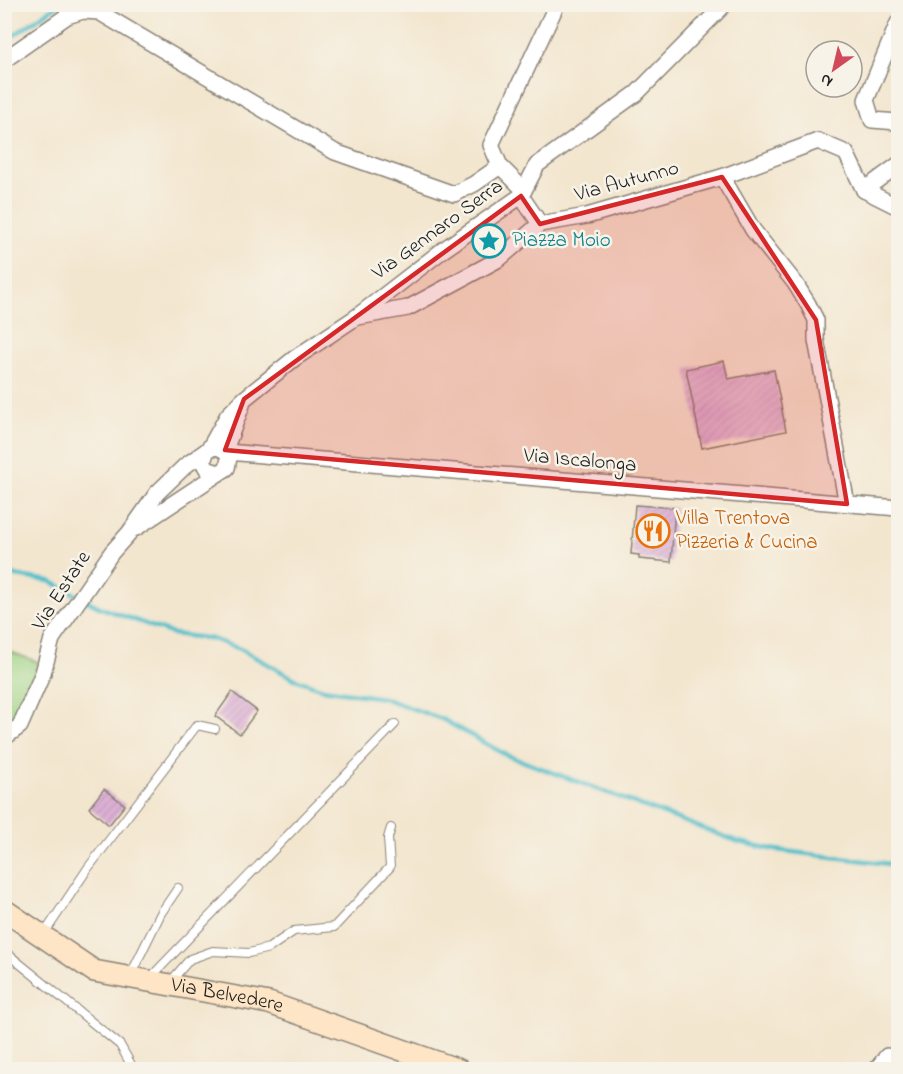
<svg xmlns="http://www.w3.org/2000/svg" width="903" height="1074" viewBox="0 0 903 1074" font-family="'Indie Flower',sans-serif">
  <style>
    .pitch { fill: #9dd384; stroke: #5c7850; stroke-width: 1.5 }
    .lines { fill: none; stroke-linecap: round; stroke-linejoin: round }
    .stream { stroke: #52bfcb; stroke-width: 4.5 }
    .building { fill: url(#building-hatch) }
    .lane-casing { stroke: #888176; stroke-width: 10 }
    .street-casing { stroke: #888176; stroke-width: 18 }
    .secondary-casing { stroke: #888176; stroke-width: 24 }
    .lane { stroke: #fff; stroke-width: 8 }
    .street { stroke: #fff; stroke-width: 15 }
    .secondary { stroke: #fde5c5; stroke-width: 21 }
    .marked { fill: #d62828; fill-opacity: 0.2; stroke: #d62828; stroke-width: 4.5; stroke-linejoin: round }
    .labels { text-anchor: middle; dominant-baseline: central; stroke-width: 5; stroke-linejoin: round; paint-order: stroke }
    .street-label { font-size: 21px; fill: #1c1c1c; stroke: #f7f3e8 }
    .culture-label { font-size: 21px; fill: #0d838f; stroke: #f7f3e8; text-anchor: start }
    .food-label { font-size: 21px; fill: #c56008; stroke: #f7f3e8; text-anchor: start }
  </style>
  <defs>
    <pattern id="building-hatch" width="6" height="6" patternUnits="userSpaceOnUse" patternTransform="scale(1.5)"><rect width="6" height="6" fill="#ddb1d6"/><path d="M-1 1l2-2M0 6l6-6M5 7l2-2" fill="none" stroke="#bd98b7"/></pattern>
  </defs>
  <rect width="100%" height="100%" fill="#f7f3e8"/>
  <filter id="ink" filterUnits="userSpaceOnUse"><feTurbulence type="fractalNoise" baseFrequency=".0167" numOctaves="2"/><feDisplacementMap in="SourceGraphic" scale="12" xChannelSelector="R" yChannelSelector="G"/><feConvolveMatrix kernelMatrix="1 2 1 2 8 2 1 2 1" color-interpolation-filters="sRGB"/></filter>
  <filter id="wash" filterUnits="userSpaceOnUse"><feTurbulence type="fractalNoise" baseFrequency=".008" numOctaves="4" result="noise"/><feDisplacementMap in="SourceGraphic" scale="24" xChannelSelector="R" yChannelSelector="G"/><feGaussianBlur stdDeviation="1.35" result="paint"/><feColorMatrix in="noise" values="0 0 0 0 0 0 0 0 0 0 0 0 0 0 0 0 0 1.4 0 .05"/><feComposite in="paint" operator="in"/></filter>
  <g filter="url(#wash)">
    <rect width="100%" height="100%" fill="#f3e6cf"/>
    <path class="pitch" d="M 5,650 L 38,662 C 31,684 23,710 5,726 Z"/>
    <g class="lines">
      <g class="stream">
        <polyline points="4,42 59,4"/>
        <polyline points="4,574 50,581 99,607 173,634 212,639 240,649 295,679 323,689 383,698 444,720 506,755 739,842 776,850 898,865"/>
      </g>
    </g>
    <g id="blocks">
      <g class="building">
        <polygon points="724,361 728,379 774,370 786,431 702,448 686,369"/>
        <polygon points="635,505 675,508 671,562 639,559 639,555 631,554"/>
        <polygon points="232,692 257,711 240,734 215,716"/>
        <polygon points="104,789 125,805 109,825 89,808"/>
      </g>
    </g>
  </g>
  <g filter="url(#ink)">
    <use href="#blocks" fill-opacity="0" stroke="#888176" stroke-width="1.5"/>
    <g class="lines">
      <defs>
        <g id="lane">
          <polyline points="44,934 88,868 197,725 215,729"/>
          <polyline points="4,951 120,1045 134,1070"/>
          <polyline points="130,976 161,913 178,888"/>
          <polyline points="150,978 395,724"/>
          <polyline points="171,981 190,959 213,951 249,953 269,948 294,931 334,927 390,867 388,838 391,828"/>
          <polyline points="888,1055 898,1047"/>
        </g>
        <g id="street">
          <polyline points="898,23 866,100 872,120 898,122"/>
          <polyline points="4,60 67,16 83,11 99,12 335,152 454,194 474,184 500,166"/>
          <polyline points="722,177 753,230 795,283 808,304 816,320 816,340 847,504"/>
          <polyline points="524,190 500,166 491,145 557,4"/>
          <polyline points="864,190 898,165"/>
          <polyline points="521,196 540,224"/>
          <polyline points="358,317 408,308 499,259 540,224 587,216 722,177 818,141 846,153 864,190 898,207"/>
          <polyline points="209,449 228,415 244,399 295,358 355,318 443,250 521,196 537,165 637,93 725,4"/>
          <polyline points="225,450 242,405"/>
          <polyline points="227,452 898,508"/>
          <polyline points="136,528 219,473"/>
          <polyline points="4,738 20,726 43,673 52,639 112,552 129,533 157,493 185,466 210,448 218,447 227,452 229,458 227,468 219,473 207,469 203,462 207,450"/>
          <polyline points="876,1070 887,1056 896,1059 898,1065"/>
        </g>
        <g id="secondary">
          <path id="s1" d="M 4,910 L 94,971 L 269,1003 L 459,1070"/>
        </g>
      </defs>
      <use href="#lane" class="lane-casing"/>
      <use href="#street" class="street-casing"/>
      <use href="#secondary" class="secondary-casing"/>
      <use href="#lane" class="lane"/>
      <use href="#street" class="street"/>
      <use href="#secondary" class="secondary"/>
    </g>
  </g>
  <path class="marked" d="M 722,177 L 816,320 L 847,504 L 225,450 L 244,399 L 521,196 L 540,224 Z"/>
  <defs>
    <symbol id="sight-ring" viewBox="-11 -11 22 22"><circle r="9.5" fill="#f7f3e8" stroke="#0f9aa8" stroke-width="1.5"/><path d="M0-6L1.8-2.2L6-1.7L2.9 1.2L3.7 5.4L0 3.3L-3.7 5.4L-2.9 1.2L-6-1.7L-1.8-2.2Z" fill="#0f9aa8"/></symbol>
    <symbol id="restaurant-ring" viewBox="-11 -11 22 22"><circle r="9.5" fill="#f7f3e8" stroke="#e8710a" stroke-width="1.5"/><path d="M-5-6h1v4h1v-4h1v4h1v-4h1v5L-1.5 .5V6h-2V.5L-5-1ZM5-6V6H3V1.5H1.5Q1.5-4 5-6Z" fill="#e8710a"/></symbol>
  </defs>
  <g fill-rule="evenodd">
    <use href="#sight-ring" x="470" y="222" width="38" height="38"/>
    <use href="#restaurant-ring" x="634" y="512" width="38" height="38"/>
  </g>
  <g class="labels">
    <g class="street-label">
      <text transform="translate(627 182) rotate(-15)">Via Autunno</text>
      <text transform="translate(438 230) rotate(-36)">Via Gennaro Serra</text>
      <text transform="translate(580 461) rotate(5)">Via Iscalonga</text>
      <text transform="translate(62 591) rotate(-57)">Via Estate</text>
      <text stroke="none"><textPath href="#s1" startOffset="244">Via Belvedere</textPath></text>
    </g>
    <g class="culture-label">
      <text x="512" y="241">Piazza Moio</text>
    </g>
    <g class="food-label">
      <text x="676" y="519">Villa Trentova<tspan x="676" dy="24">Pizzeria &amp; Cucina</tspan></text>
    </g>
  </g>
  <rect width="903" height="1074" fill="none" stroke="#f7f3e8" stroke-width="24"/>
  <g transform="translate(834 69) rotate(214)"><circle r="28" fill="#f7f3e8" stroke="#9f9d96" stroke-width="1.5"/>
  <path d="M0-4.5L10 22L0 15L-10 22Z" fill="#d1495b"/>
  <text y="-9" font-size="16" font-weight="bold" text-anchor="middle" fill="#1c1c1c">N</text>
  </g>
</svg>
